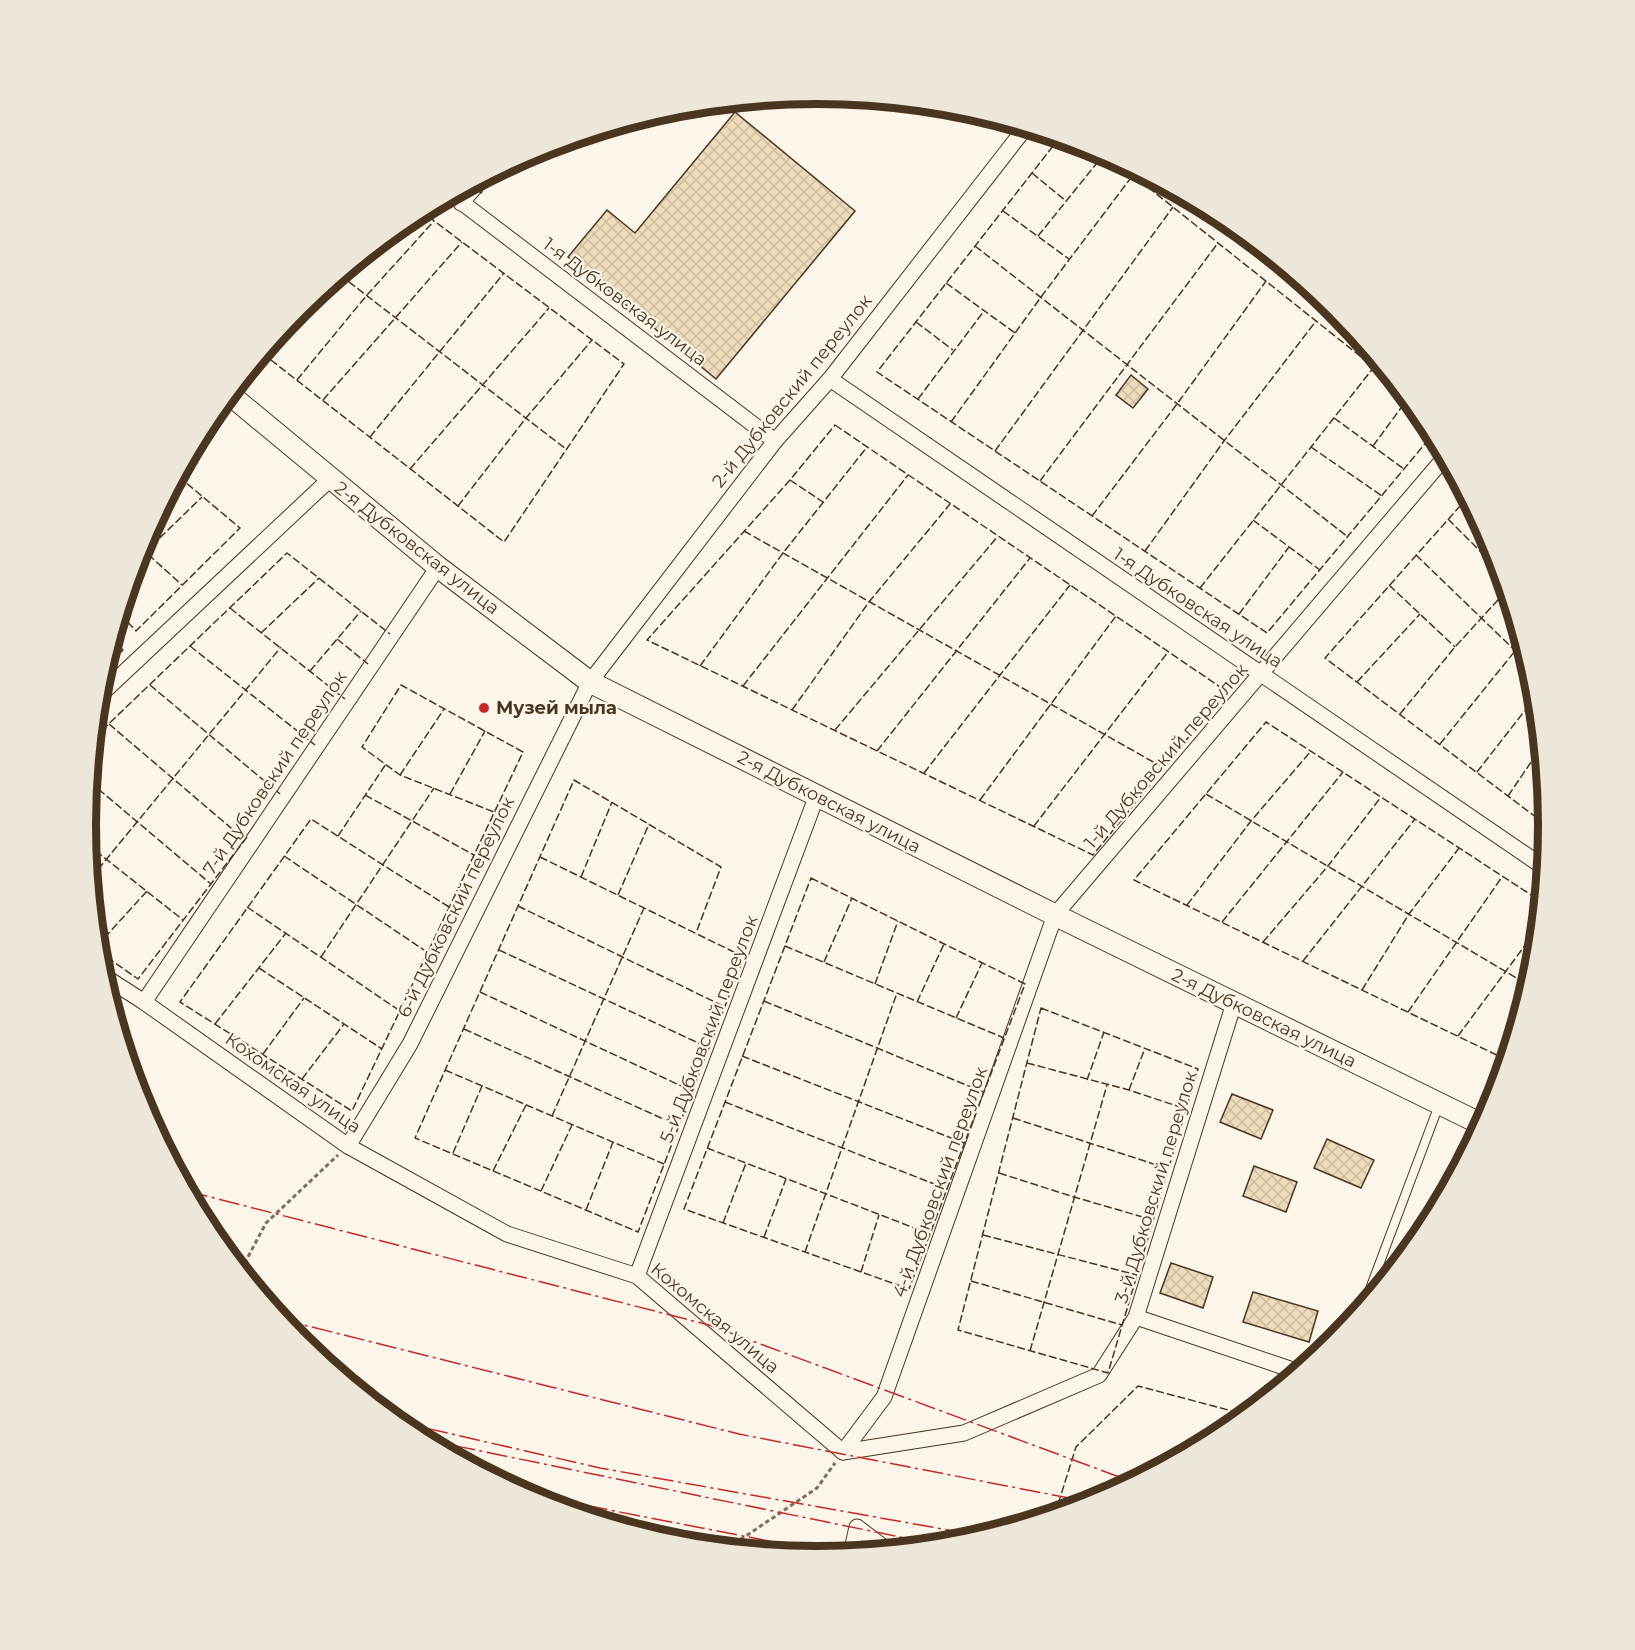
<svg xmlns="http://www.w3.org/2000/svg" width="1635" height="1650" viewBox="0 0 1635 1650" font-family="Montserrat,sans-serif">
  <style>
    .building { fill: url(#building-cross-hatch); stroke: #4a3520; stroke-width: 1.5 }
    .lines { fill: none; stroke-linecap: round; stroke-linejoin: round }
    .lane-casing { stroke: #4a3520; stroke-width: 10 }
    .street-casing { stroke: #4a3520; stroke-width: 17 }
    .secondary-casing { stroke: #4a3520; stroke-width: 23 }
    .path { stroke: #7f6f5c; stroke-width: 3; stroke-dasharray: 4.5 3; stroke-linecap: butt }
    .lane { stroke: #fbf6e9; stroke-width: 8 }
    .street { stroke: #fbf6e9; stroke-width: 15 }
    .secondary { stroke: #fbf6e9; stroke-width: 21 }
    .fence { stroke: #4a3520; stroke-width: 1.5; stroke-dasharray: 8 3; stroke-linecap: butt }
    .power { stroke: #c62828; stroke-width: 1.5; stroke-dasharray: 21 4.5 3 4.5; stroke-linecap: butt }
    .poi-dot { fill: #c62828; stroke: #fbf6e9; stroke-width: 2 }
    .labels { text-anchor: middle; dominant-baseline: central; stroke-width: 4.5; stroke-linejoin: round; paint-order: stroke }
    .street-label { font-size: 18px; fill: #4a3520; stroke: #fbf6e9 }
    .poi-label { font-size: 18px; font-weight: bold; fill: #4a3520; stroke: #fbf6e9; text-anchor: start }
    .rim { fill: none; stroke: #4a3520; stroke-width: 8 }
  </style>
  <defs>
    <pattern id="building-cross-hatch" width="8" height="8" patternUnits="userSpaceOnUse" patternTransform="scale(1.5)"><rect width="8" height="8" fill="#ecdcbc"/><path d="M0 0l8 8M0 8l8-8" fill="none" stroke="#ccbda1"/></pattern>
  </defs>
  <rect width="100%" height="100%" fill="#fbf6e9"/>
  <g class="building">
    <polygon points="735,112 855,211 716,379 568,257 607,210 635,233"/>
    <polygon points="1131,375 1148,389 1133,408 1116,395"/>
    <polygon points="1232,1094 1273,1110 1261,1139 1220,1122"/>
    <polygon points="1327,1139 1374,1160 1361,1188 1314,1168"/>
    <polygon points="1254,1166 1297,1182 1286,1212 1243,1196"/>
    <polygon points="1171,1263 1213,1277 1203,1308 1160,1293"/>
    <polygon points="1253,1292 1318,1311 1309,1342 1243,1322"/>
  </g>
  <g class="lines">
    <defs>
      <polyline id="lane" points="1362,1310 1439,1105"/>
      <g id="street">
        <polyline points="452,195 775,441"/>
        <polyline points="461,203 483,178"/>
        <polyline points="830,379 1545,868"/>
        <polyline points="98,697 330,479"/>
        <polyline points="102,975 144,1002 348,1146 507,1234 637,1276 843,1452 964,1433 1099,1375 1136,1317 1234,1003"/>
        <polyline points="144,1002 438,567"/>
        <polyline points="348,1146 410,1044 590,682 775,441 830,379 1026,127"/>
        <polyline points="637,1276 817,795"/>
        <polyline points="1136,1317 1299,1372"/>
        <polyline points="843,1452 884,1397 1055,915 1446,456"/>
        <polyline points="851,1554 857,1527 887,1550"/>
      </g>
      <polyline id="secondary" points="229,394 438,567 590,682 1055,915 1483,1125"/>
    </defs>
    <use href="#lane" class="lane-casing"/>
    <use href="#street" class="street-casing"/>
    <use href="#secondary" class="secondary-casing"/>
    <g class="path">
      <polyline points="241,1270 266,1223 338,1155"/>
      <polyline points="728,1548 817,1488 835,1463"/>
    </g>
    <use href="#lane" class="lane"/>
    <use href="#street" class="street"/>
    <use href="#secondary" class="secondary"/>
    <g class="fence">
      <polyline points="1060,137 877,372 1267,633 1434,433"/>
      <polyline points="1105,153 1404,391"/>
      <polyline points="1032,173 1066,201"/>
      <polyline points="477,189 481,193 502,167"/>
      <polyline points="1003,211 1069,259"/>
      <polyline points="1038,236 1105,153"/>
      <polyline points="975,246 1348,537"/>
      <polyline points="340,275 566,449"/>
      <polyline points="946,283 1015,333"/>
      <polyline points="916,322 953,350"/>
      <polyline points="283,328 312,297"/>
      <polyline points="262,353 504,542 624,364 421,211"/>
      <polyline points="297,380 367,295 434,221"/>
      <polyline points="918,399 984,311"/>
      <polyline points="323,400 462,242"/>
      <polyline points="1334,418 1404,469"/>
      <polyline points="951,422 1041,297 1133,175"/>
      <polygon points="835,425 1226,691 1093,855 647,640 790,480"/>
      <polyline points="370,437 504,273"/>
      <polyline points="1373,446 1409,397"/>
      <polyline points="1311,447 1382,496"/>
      <polyline points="995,451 1173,207"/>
      <polyline points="410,469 549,308"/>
      <polyline points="790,480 823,502"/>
      <polyline points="1040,481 1218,243"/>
      <polyline points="1468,497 1325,658 1549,827"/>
      <polyline points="458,506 526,418 592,340"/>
      <polyline points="1092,516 1177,404 1266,281"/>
      <polyline points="1448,519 1502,573"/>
      <polyline points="1253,520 1320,570"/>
      <polyline points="744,531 1164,768"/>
      <polyline points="140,547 182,585"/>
      <polyline points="1145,551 1224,441 1316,321"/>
      <polyline points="1416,555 1530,665"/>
      <polyline points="136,561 202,497"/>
      <polyline points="1389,585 1455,647"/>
      <polyline points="1200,588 1374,367"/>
      <polyline points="230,608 345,699"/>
      <polyline points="120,614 136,631 240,528 178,476"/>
      <polyline points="1239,614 1289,547"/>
      <polyline points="261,633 319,578"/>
      <polyline points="337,639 368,664"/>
      <polyline points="190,646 315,745"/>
      <polyline points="700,666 783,553 867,447"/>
      <polyline points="104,668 123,650 112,640"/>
      <polyline points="310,671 361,611"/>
      <polyline points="1357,682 1420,614"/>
      <polyline points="150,685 280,794"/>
      <polyline points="743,686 908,475"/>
      <polyline points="792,710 869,602 950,504"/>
      <polyline points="1400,714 1455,647 1507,590"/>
      <polyline points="109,724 245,840"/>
      <polyline points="835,730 998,536"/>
      <polyline points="94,738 287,553 390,634"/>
      <polyline points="1440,744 1523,641"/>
      <polyline points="877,751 1030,558"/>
      <polyline points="1477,772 1537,695"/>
      <polyline points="924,773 1070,585"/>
      <polyline points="400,775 444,709"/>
      <polyline points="90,782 211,884"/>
      <polyline points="450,794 485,731"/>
      <polyline points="1206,794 1530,986"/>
      <polyline points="365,795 474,855"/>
      <polyline points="1508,796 1542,746"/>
      <polyline points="980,800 1116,616"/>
      <polyline points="1535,816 1547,800"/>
      <polyline points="1034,826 1168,652"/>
      <polyline points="338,836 386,764"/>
      <polyline points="87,844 183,920"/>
      <polyline points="284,856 427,952"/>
      <polyline points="540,857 744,957 638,1232 415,1138 574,780 721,867 696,933"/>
      <polyline points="581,877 612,802"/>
      <polyline points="91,878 281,647"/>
      <polygon points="811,878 1025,984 909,1289 684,1209"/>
      <polyline points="618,895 649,824"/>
      <polyline points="1187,905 1251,821 1311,751"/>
      <polyline points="518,906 725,1007"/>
      <polyline points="247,907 400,1011"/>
      <path d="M 449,907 L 311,819 L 180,1002 L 352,1111 C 409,992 466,872 523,752 L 401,685 L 362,747 L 400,775 L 494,812"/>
      <polyline points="1222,922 1343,772"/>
      <polyline points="1263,942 1328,866 1381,797"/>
      <polyline points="97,946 147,891"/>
      <polyline points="785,946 1004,1038"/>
      <polyline points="499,950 709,1048"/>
      <polyline points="98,951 138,979 247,837"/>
      <polyline points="321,957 434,788"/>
      <polyline points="1303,961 1415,819"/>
      <polyline points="824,962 852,898"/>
      <polyline points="259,968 382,1049"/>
      <polyline points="875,984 898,921"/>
      <polyline points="1362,990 1409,914 1459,848"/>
      <polyline points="480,992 692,1091"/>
      <polyline points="764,1001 983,1092"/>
      <polyline points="917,1002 944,944"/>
      <polygon points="1041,1008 1198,1069 1108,1373 958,1330"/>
      <polyline points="1408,1012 1502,877"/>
      <polyline points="956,1018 982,963"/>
      <polyline points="215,1024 286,933"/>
      <polyline points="464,1029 679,1126"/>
      <polyline points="1458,1036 1540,925"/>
      <polyline points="263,1054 304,998"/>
      <polyline points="742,1056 964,1143"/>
      <polyline points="1502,1057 1513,1043"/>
      <polyline points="1507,1060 1134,880 1266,722 1542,902"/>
      <polyline points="1027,1063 1129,1090 1186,1109"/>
      <polyline points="445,1070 664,1164"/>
      <polyline points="302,1079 344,1024"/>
      <polyline points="1087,1080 1104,1032"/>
      <polyline points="1129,1090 1145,1048"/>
      <polyline points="725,1102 947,1189"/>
      <polyline points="552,1116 644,908"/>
      <polyline points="1013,1118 1169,1169"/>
      <polyline points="707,1148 930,1234"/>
      <polyline points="453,1153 482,1086"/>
      <polyline points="493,1171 526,1105"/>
      <polyline points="999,1173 1074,1197 1153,1220"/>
      <polyline points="541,1191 572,1125"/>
      <polyline points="586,1210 613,1142"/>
      <polyline points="723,1223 746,1163"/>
      <polyline points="983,1235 1137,1275"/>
      <polyline points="764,1237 786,1179"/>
      <polyline points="805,1252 897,993"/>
      <polyline points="861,1272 879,1215"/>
      <polyline points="971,1281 1122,1325"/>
      <polyline points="1030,1351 1107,1085"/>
      <polyline points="1055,1514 1076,1447 1138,1386 1247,1415"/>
    </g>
    <g class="power">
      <polyline points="187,1191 709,1325 1133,1482"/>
      <polyline points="280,1319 739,1434 1074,1499"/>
      <polyline points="395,1421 600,1468 982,1536"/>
      <polyline points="422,1439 939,1545"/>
      <polyline points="522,1493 841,1555"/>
    </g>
  </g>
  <circle class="poi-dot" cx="484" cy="708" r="6"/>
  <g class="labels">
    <g class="street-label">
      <text transform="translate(625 302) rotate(37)">1-я Дубковская улица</text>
      <text transform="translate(792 391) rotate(-51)">2-й Дубковский переулок</text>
      <text transform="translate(417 548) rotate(38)">2-я Дубковская улица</text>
      <text transform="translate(1198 608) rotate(34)">1-я Дубковская улица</text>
      <text transform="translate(1166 756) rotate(-49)">1-й Дубковский переулок</text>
      <text transform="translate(275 773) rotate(-56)">7-й Дубковский переулок</text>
      <text transform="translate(829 802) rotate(27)">2-я Дубковская улица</text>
      <text transform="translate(456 907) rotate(-64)">6-й Дубковский переулок</text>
      <text transform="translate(1264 1018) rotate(26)">2-я Дубковская улица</text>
      <text transform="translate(709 1029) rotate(-69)">5-й Дубковский переулок</text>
      <text transform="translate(293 1083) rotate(35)">Кохомская улица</text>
      <text transform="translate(940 1182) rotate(-70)">4-й Дубковский переулок</text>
      <text transform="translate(1156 1187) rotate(-73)">3-й Дубковский переулок</text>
      <text transform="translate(715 1318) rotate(40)">Кохомская улица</text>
    </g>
    <g class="poi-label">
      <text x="496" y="708">Музей мыла</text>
    </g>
  </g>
  <path d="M0 0H1635V1650H0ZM96 825a721 721 0 1 1 1442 0a721 721 0 1 1-1442 0Z" fill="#ede7d9" fill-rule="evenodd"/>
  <path class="rim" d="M96 825a721 721 0 1 1 1442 0a721 721 0 1 1-1442 0Z"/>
</svg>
